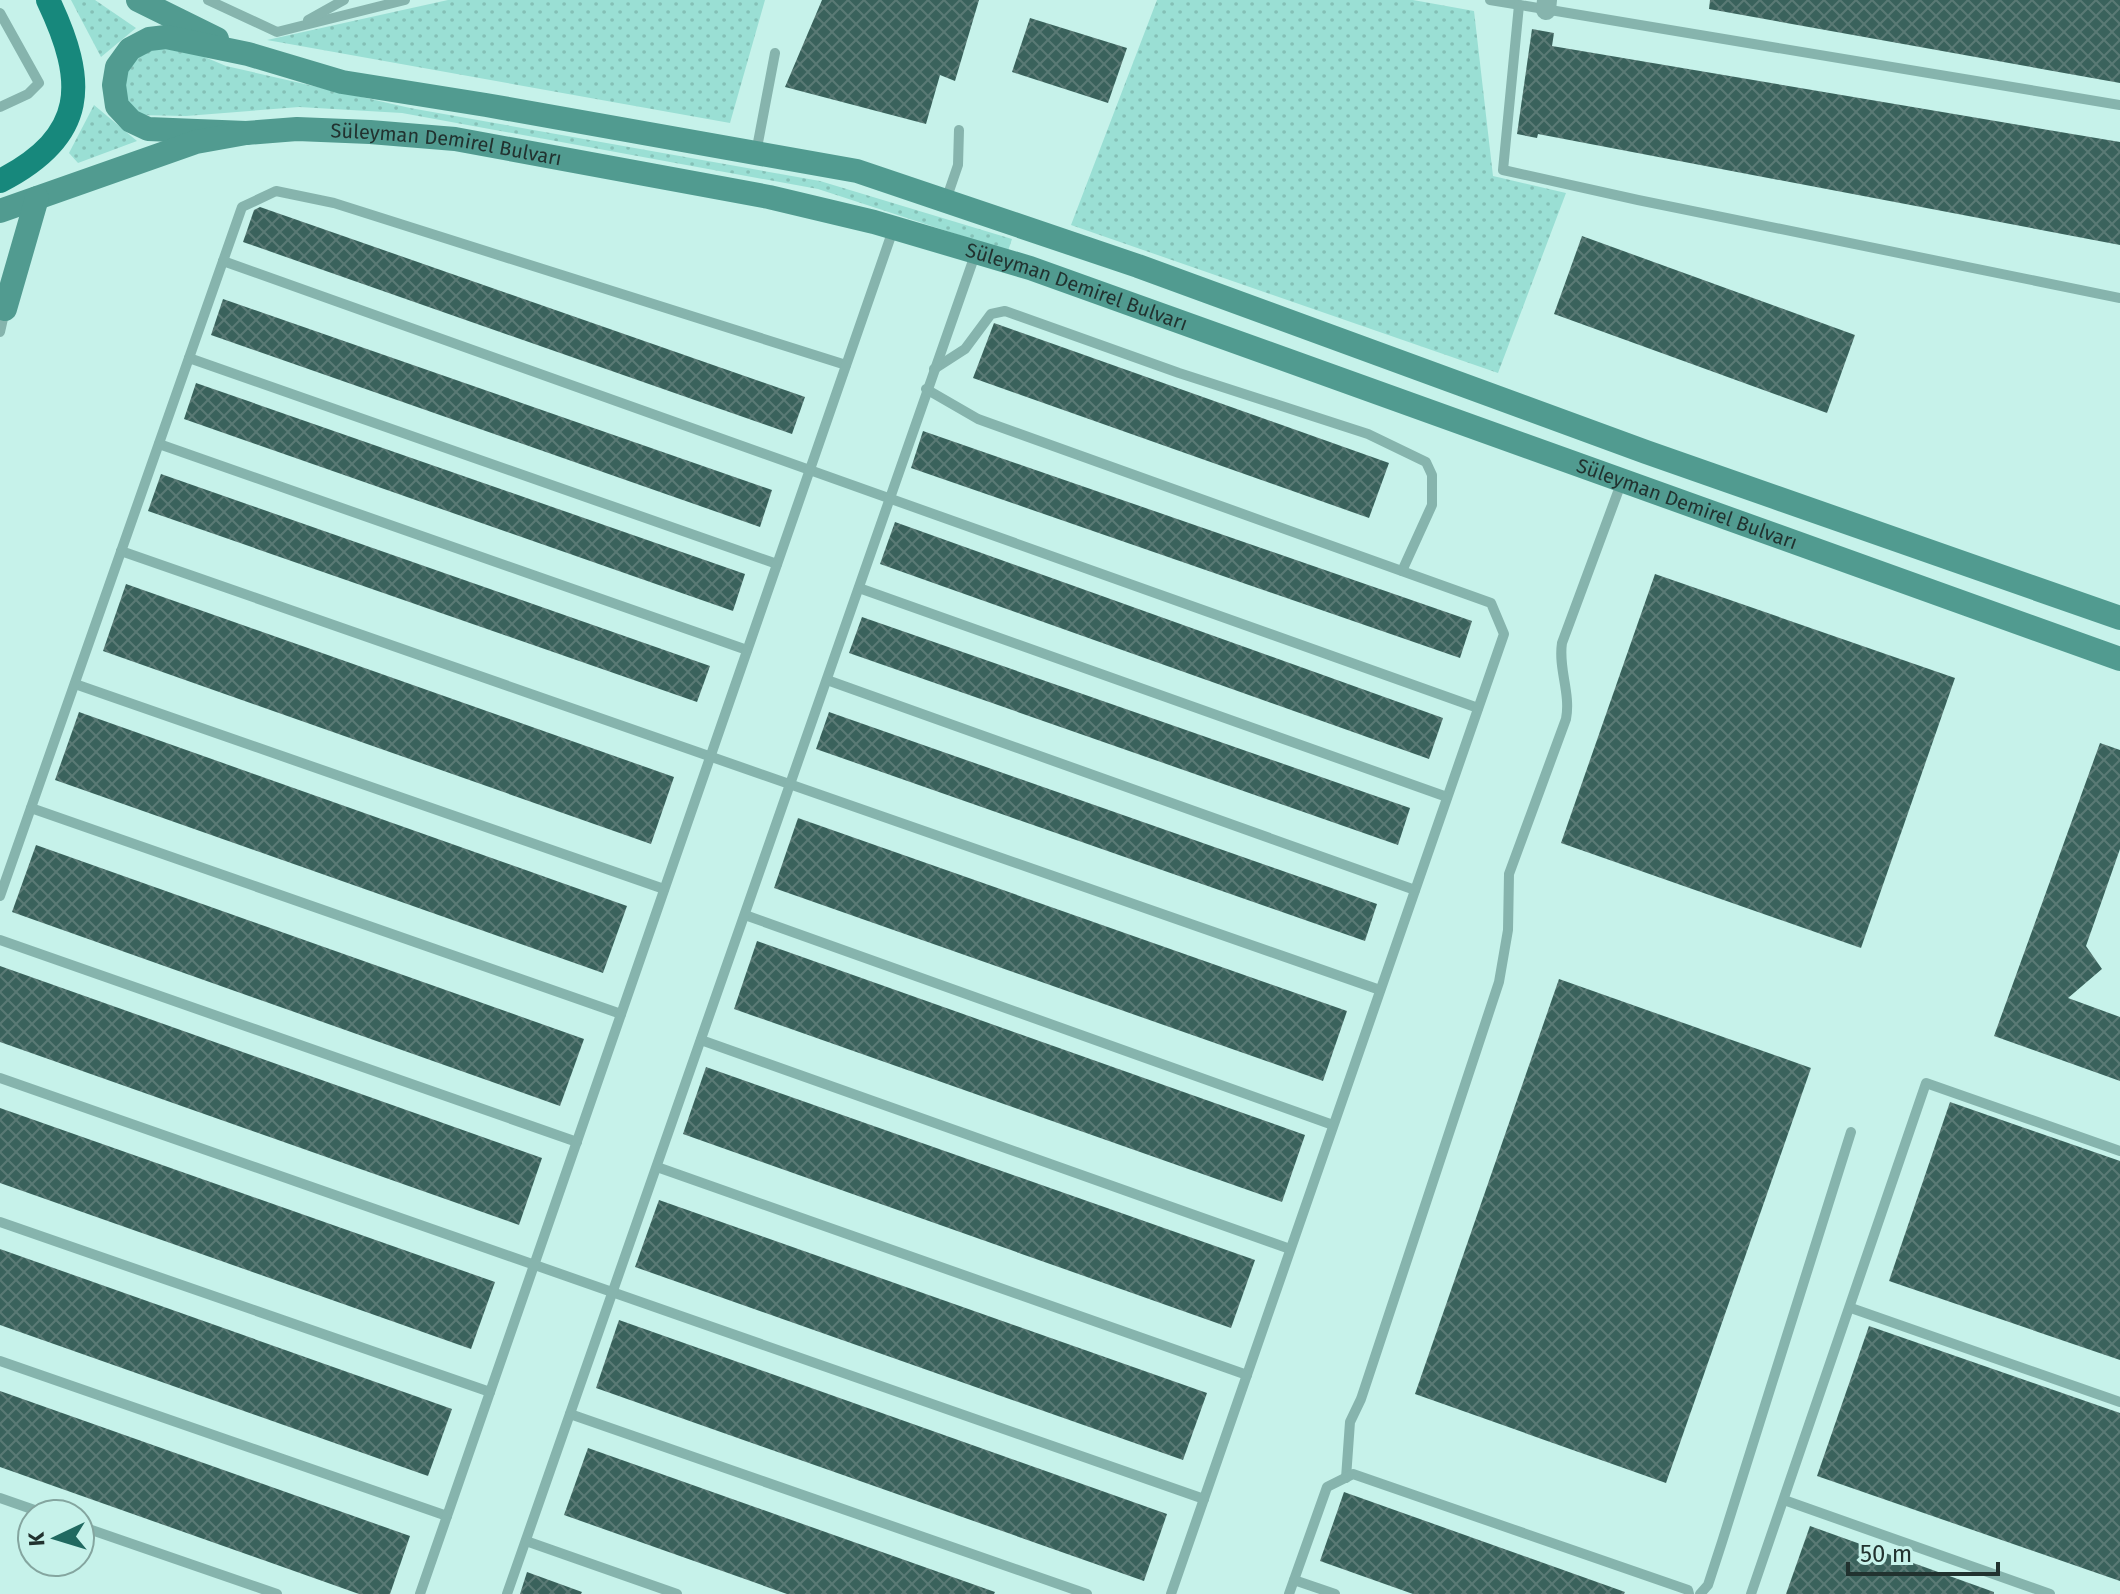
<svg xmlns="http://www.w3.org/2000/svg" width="2120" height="1594" viewBox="0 0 2120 1594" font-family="'Fira Sans',sans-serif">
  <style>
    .grass { fill: url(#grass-dots) }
    .building { fill: url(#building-cross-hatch) }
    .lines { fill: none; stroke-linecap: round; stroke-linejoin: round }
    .lane { stroke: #86b4ad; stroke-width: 10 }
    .street { stroke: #86b4ad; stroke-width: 20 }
    .secondary { stroke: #519b90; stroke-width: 24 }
    .primary { stroke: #17887c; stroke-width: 24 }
    .labels { text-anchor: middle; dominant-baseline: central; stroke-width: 8; stroke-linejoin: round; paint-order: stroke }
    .street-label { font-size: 20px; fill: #21322f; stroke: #c6f2ea }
  </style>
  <defs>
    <pattern id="grass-dots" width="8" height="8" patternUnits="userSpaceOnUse" patternTransform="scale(2)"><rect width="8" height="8" fill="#9adfd4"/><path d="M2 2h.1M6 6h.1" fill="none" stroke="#84c0b6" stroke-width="1.8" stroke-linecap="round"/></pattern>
    <pattern id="building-cross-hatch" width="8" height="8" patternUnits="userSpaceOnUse" patternTransform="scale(2)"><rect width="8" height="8" fill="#3a625c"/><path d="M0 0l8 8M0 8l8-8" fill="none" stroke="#5a7a75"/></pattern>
  </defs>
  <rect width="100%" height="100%" fill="#c6f2ea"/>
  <g class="grass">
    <polygon points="71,0 95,0 136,28 101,57"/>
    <polygon points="448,0 765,0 730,123 267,40"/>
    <polygon points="1157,0 1413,0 1474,11 1493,176 1566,193 1498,373 1071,225"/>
    <polygon points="157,45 181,47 226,66 410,108 820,181 1012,239 1008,251 818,189 402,113 299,107 186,116 137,115 126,101 125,69 140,53"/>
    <polygon points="94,105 137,141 78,163 69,153"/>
  </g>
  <g class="building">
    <polygon points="822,0 979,0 955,81 940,75 926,124 785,87"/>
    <polygon points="1710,0 2120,0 2120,83 1709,9"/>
    <polygon points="1030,18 1127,48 1108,103 1012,72"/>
    <polygon points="1532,29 1554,33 1552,46 2120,142 2120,245 1538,134 1537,138 1517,134"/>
    <polygon points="260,207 805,397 792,434 243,242 254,210"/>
    <polygon points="1582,236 1855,335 1827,413 1554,314"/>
    <polygon points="223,299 772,490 760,527 211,335"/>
    <polygon points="994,323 1389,463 1369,518 973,378"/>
    <polygon points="196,383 745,574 733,611 184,419"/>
    <polygon points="923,431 1472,621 1460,658 911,468"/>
    <polygon points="161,474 710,666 697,702 148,511"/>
    <polygon points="895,522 1443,718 1429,759 880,564"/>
    <polygon points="1655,574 1955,678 1861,948 1561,843"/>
    <polygon points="126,584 674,777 651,844 103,651"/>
    <polygon points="862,617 1410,808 1398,845 849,653"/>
    <polygon points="79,712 627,906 603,973 55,780"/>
    <polygon points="829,712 1377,904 1365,941 816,749"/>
    <polygon points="2100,743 2120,750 2120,849 2086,946 2102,969 2068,998 2120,1017 2120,1081 1994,1036"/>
    <polygon points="798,818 1347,1011 1323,1081 774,888"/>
    <polygon points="36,845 584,1039 560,1106 12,912"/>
    <polygon points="757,941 1305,1135 1282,1202 734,1009"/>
    <polygon points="0,966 542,1158 519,1225 0,1042"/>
    <polygon points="1559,979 1811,1068 1666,1483 1415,1394"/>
    <polygon points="706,1067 1255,1260 1231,1328 683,1134"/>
    <polygon points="1950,1102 2120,1161 2120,1360 1889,1281"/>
    <polygon points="0,1108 495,1282 471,1349 0,1183"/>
    <polygon points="659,1200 1207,1393 1183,1460 635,1267"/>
    <polygon points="0,1249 452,1409 428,1476 0,1325"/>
    <polygon points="619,1320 1167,1514 1144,1581 596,1388"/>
    <polygon points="1869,1326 2120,1413 2120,1581 1817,1476"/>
    <polygon points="0,1391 410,1536 390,1594 359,1594 0,1467"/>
    <polygon points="588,1448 995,1592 994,1594 787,1594 564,1515"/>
    <polygon points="1344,1492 1625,1592 1624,1594 1413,1594 1320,1561"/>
    <polygon points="1810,1526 1994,1592 1994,1594 1786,1594"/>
    <polygon points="527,1572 582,1592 581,1594 520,1594"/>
  </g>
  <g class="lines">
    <g class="lane">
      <polyline points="208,0 277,32 405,0"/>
      <polyline points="1490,0 2120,105"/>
      <polyline points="1519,5 1503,170 1638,200 2120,298"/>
      <polyline points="0,13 39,83 28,94 0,107"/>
      <polyline points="308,20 344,0"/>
      <polyline points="756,153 775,53"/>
      <polyline points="946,200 958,165 959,130"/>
      <polyline points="223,261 1478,708"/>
      <polyline points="0,332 5,310"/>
      <polyline points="189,358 777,564"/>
      <polyline points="934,369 965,349 991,314 1005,311 1179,373 1368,434 1426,462 1432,475 1432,505 1402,571"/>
      <polyline points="926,389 978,419 1491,603 1504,634 1171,1594"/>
      <polyline points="159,444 747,650"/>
      <polyline points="121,551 1380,990"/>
      <polyline points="859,588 1447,797"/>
      <polyline points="827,680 1415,890"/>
      <polyline points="75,684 664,889"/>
      <polyline points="31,808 621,1014"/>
      <polyline points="0,896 242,207 276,191 334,203 846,365"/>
      <polyline points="745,915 1333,1125"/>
      <polyline points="0,940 577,1142"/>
      <polyline points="701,1040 1290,1249"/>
      <polyline points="0,1078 1204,1499"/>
      <polyline points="657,1167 1247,1375"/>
      <polyline points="0,1222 490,1392"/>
      <polyline points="1851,1308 2120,1402"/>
      <polyline points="0,1361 447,1516"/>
      <polyline points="570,1414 1087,1594"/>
      <path d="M 1346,1478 L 1350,1422 L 1361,1399 L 1499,982 L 1508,930 L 1509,874 L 1566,719 C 1571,693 1558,669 1562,643 L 1622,481"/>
      <polyline points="0,1498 46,1514"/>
      <polyline points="1784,1500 2050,1594"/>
      <polyline points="80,1526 277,1594"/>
      <polyline points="526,1541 677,1594"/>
      <polyline points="1294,1580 1335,1594"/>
      <polyline points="420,1594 893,230"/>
      <polyline points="507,1594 976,252"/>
      <polyline points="1289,1594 1327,1487 1353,1474 1688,1590 1689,1594"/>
      <polyline points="1700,1594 1708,1585 1722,1542 1851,1132"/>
      <polyline points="1751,1594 1926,1083 2120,1151"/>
    </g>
    <polyline class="street" points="1546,10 1547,0"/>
    <g class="secondary">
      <polyline points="138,0 217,39"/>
      <polyline points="246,133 148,129 131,121 117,106 114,85 117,67 130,49 149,39 166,37 248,54 342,82 486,105 857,171 1138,266 1646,452 2120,618"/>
      <path id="s1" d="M 0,211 L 196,142 L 246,133 L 297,129 L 370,132 L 455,139 L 769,197 L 874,222 L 1030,268 L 2120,659"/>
      <polyline points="5,309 37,198"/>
    </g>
    <path class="primary" d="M 0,181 C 88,136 87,82 48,0"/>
  </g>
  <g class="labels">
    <g class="street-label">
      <text stroke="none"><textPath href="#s1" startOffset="460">Süleyman Demirel Bulvarı</textPath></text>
      <text stroke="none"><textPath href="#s1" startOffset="1108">Süleyman Demirel Bulvarı</textPath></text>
      <text stroke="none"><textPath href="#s1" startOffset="1756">Süleyman Demirel Bulvarı</textPath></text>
    </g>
  </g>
  <g transform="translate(56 1538) rotate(266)"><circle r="38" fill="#c6f2ea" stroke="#84a59f" stroke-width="2"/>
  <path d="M0-6L14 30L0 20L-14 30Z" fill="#206960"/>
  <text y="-12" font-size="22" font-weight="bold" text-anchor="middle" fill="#21322f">K</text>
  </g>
  <path d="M1848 1562v12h150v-12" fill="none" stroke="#21322f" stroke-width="4"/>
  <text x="1860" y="1562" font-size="24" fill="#21322f" stroke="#c6f2ea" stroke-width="6" paint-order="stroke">50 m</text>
</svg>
